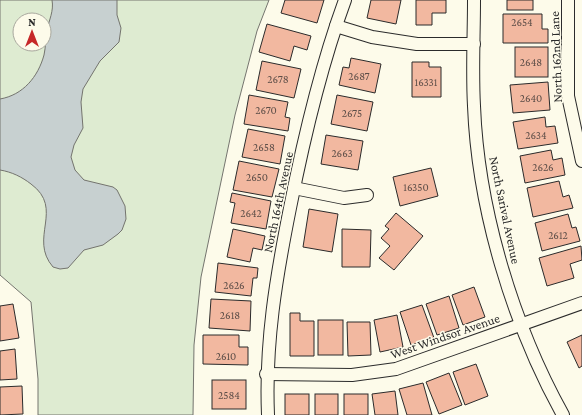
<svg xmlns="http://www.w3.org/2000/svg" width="582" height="415" viewBox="0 0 582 415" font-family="'Crimson Pro',serif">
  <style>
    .green { fill: #deebd1; stroke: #74746e; fill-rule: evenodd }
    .water { fill: #c7d0d0; stroke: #74746e }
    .building { fill: #f2b8a0; stroke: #2b2b2b }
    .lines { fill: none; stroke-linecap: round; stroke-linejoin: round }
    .minor-casing { stroke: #2b2b2b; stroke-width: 14 }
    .minor { stroke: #fdfbea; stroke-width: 12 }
    .labels { text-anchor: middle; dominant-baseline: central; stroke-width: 3; stroke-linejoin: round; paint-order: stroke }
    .number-label { font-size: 11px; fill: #5d4e48 }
    .street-label { font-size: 13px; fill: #2b2b2b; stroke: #fdfbea }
  </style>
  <rect width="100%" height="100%" fill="#fdfbea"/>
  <path class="green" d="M 0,0 L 269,0 L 257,31 L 235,115 L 201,277 L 194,345 L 193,415 L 38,415 L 38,379 L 31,302 L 0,275 ZM 20,20 L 44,20 L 44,44 L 20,44 Z"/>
  <path class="water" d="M 52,0 L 117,0 L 117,15 L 121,28 L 119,42 L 100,61 L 83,89 L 81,102 L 83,128 L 74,145 L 71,157 L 75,170 L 84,180 L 113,187 L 117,190 L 125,206 L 126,219 L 122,230 L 118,234 L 103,245 L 84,250 L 68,268 L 60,269 L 53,267 C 28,238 65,209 31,184 C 22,177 12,172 0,170 L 0,99 C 23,95 38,77 44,55 C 46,47 45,38 47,30 C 49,20 54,11 52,0 Z"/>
  <g class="building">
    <polygon points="285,0 324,0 317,23 281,13"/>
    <polygon points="371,0 401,0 396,24 367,18"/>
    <polygon points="416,0 446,0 446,13 432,13 432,25 416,25"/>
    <rect x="507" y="0" width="26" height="10"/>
    <polygon points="503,14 542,14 542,29 548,29 548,43 503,43"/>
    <polygon points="267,24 311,36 307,50 294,46 290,61 259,52"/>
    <rect x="515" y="47" width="33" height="30"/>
    <polygon points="351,58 381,64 375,93 339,85 343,67 349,68"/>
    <polygon points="262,61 301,69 294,98 256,90"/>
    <polygon points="412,62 429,62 429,67 441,67 441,97 412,97"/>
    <polygon points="548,82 550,110 513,113 510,85"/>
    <polygon points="249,95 288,102 285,117 290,118 288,131 244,124"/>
    <polygon points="337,95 373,102 367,131 331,124"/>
    <polygon points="545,117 546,127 555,126 558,143 518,149 513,122"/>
    <polygon points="248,129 285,136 280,164 242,157"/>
    <polygon points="326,135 363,141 358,170 321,164"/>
    <polygon points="551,150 553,160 562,158 565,175 525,183 520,156"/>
    <polygon points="239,161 279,169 272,197 233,190"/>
    <polygon points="431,168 438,196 400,206 393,177"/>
    <polygon points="559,181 563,197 569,195 573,208 533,217 527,188"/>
    <polygon points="232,193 271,201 266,229 231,223 235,203 230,202"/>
    <polygon points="309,209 338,214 332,252 303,247"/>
    <polygon points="396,213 423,236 394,270 379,258 390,246 381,238 389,229 385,226"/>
    <polygon points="568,214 572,228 576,227 580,241 542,251 535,223"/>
    <polygon points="233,229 265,236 262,250 253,248 250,262 227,257"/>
    <polygon points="342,229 371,230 370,267 342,267"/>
    <polygon points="581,246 582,260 570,264 574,278 547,286 539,258"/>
    <polygon points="218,263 258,268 257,278 253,278 251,296 215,292"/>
    <polygon points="474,287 485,317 463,325 452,295"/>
    <polygon points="449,296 459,328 437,335 426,304"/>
    <polygon points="211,299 251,301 250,331 209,328"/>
    <polygon points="13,304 19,338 0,341 0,306"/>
    <polygon points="422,305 434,338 411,345 400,312"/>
    <polygon points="290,313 300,313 300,321 314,321 314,356 290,356"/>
    <polygon points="397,315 403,347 380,352 374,320"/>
    <rect x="318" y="320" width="25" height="35"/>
    <polygon points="347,322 370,322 371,355 348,356"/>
    <polygon points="203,335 239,335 239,347 248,347 248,365 203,364"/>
    <polygon points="582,335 582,366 579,368 567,342"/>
    <polygon points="15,349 17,379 0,380 0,351"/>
    <polygon points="476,364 488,396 465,405 453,372"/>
    <polygon points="449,373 462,405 439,414 426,382"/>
    <rect x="212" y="380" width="34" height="29"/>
    <polygon points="423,383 432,415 407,415 399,389"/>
    <polygon points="22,386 23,414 0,415 0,387"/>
    <polygon points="395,391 398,415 375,415 372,394"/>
    <rect x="285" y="394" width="24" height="21"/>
    <rect x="315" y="394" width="23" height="21"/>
    <rect x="344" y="394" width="24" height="21"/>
  </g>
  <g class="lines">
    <defs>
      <g id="minor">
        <path d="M 474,0 C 474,35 472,71 474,106 C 478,209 513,325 563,415"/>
        <polyline points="568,0 568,96 582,161"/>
        <polyline points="336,26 372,37 417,44 474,44"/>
        <polyline points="294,188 344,198 367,195"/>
        <polyline points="266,374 352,375 396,369 582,303"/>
        <path d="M 268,415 C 265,343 276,278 290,208 C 304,137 320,68 345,0"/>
      </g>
    </defs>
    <use href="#minor" class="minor-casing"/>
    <use href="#minor" class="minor"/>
  </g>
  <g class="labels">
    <g class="number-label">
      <text x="522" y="22">2654</text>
      <text x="531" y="62">2648</text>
      <text x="359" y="76">2687</text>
      <text x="278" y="79">2678</text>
      <text x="426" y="82">16331</text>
      <text x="531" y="98">2640</text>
      <text x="266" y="110">2670</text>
      <text x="352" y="113">2675</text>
      <text x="536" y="135">2634</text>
      <text x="264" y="147">2658</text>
      <text x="342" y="153">2663</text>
      <text x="543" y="167">2626</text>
      <text x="257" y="177">2650</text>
      <text x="416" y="187">16350</text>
      <text x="251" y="213">2642</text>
      <text x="558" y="235">2612</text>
      <text x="234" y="285">2626</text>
      <text x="230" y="315">2618</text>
      <text x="226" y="356">2610</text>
      <text x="229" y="395">2584</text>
    </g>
    <g class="street-label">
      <text transform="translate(556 57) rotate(-92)">North 162nd Lane</text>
      <text transform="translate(278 202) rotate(-78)">North 164th Avenue</text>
      <text transform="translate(505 210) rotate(78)">North Sarival Avenue</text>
      <text transform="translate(445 336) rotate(-19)">West Windsor Avenue</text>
    </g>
  </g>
  <g transform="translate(32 32)"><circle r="19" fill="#fdfbea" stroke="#a9a89e"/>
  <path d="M0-3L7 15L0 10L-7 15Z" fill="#c62828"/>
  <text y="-6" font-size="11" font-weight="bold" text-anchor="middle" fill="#2b2b2b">N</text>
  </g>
</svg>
